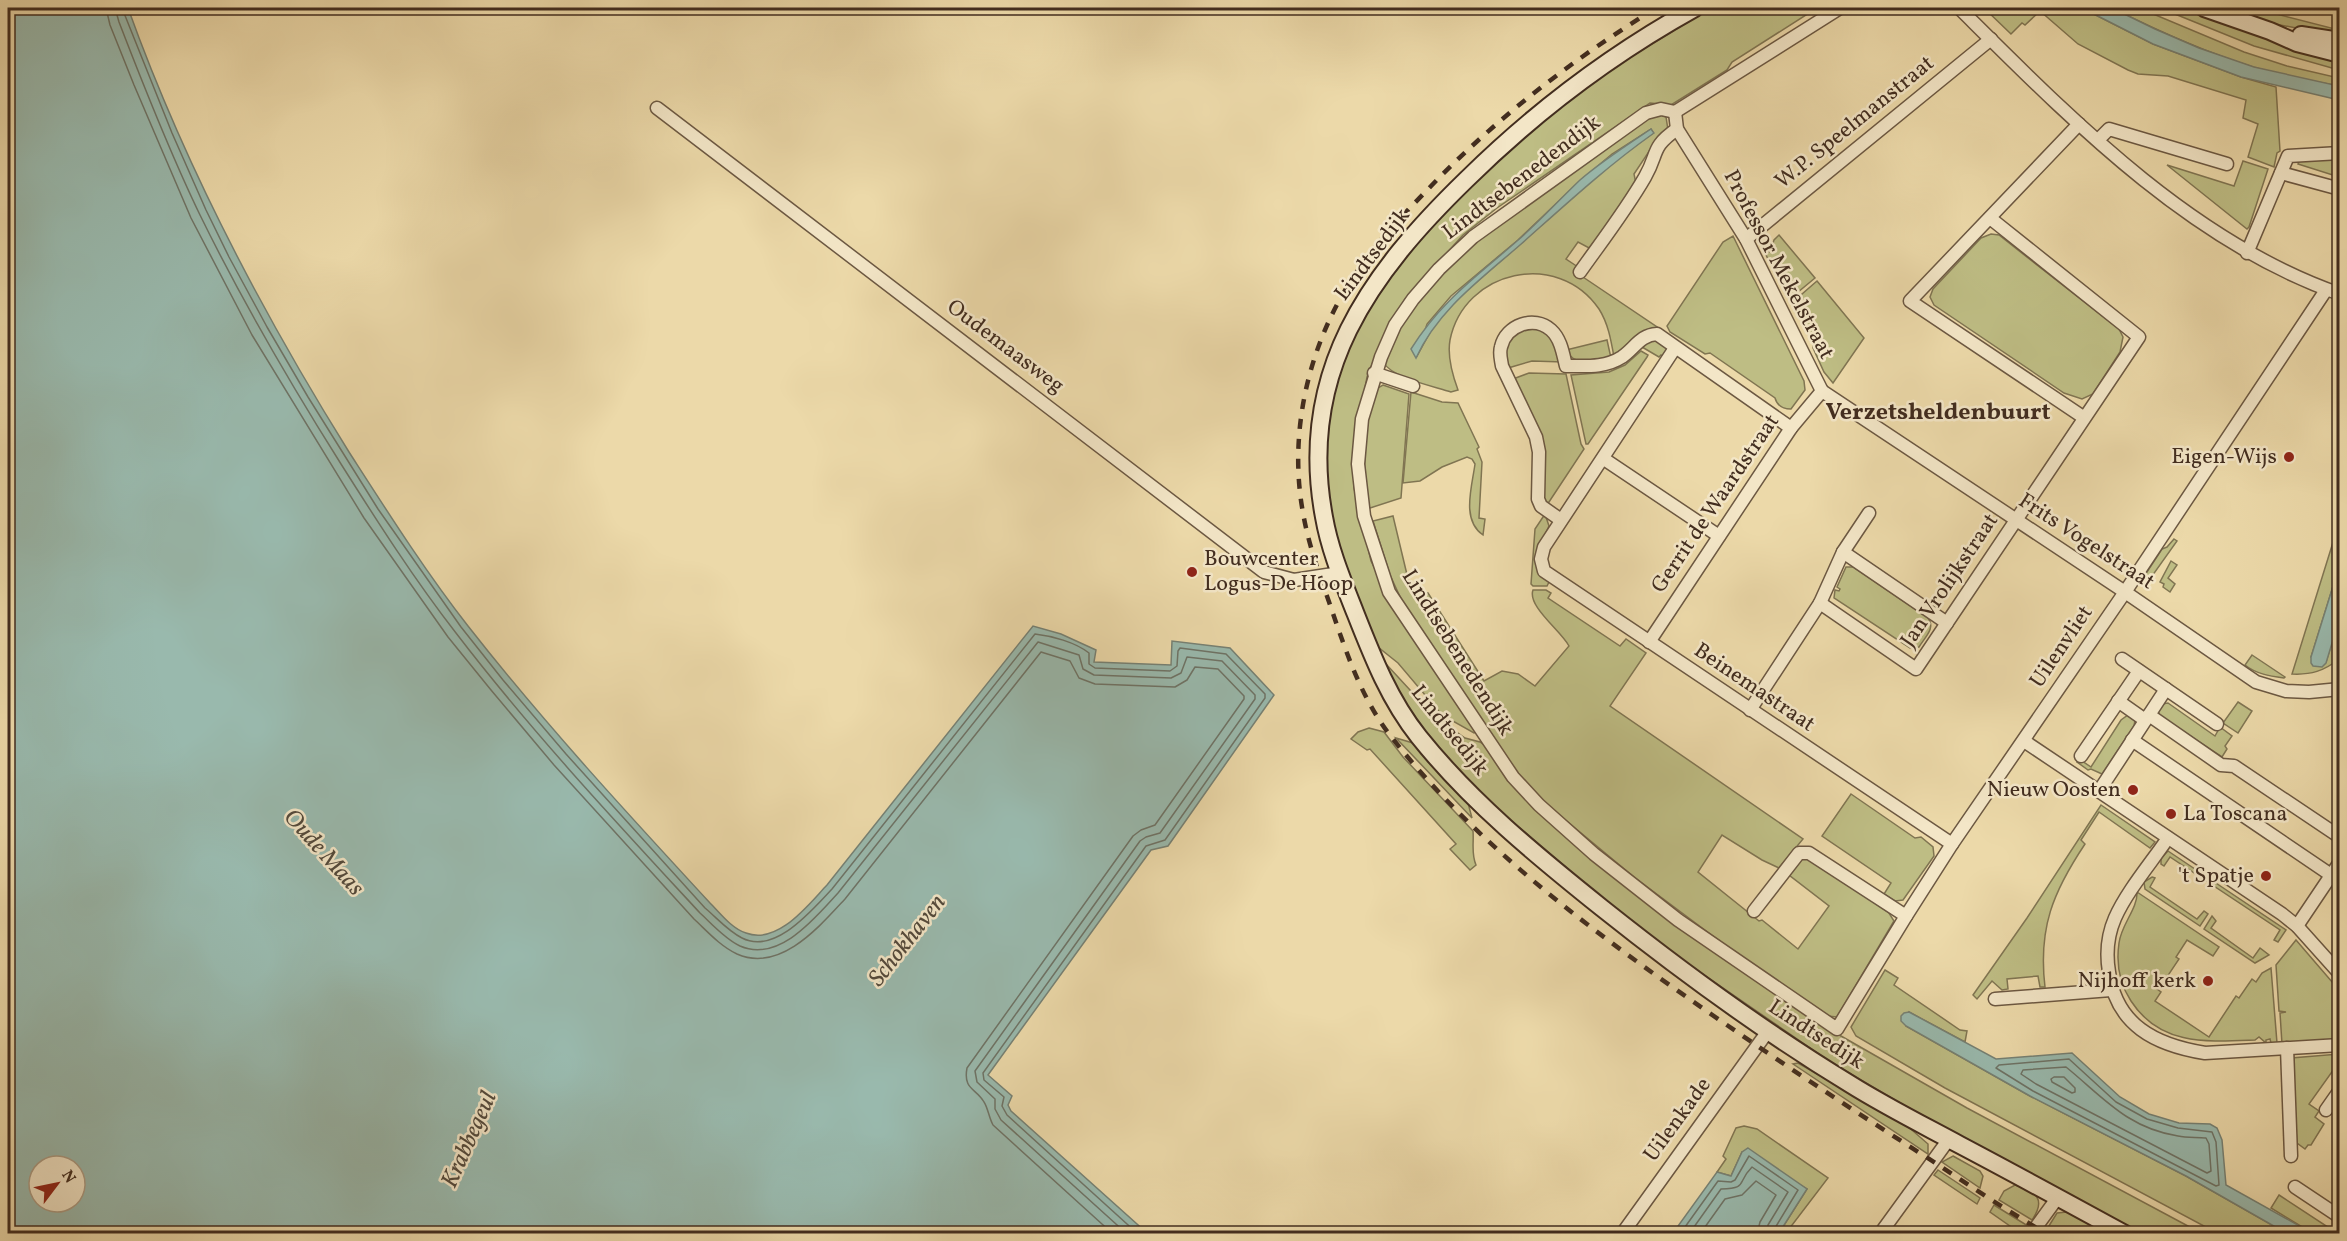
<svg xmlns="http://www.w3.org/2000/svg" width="2347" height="1241" viewBox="0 0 2347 1241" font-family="Vollkorn,serif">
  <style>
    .green { fill: #bebd84; stroke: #807552; stroke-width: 1.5; fill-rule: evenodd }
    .water { fill: #99b9ad; stroke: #768174; stroke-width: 1.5; fill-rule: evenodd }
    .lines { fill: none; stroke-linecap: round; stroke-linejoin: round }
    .shore { stroke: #6e7366; stroke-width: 1.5 }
    .street-casing { stroke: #6c5842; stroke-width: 15 }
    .secondary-casing { stroke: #422d1f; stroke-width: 20 }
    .street { stroke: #f3e6c7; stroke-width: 12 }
    .secondary { stroke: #f3e6c7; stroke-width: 16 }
    .rail { stroke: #422d1f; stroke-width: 4.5; stroke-dasharray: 10 10; stroke-linecap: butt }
    .poi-dot { fill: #8f2418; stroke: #f3e6c7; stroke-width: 2 }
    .labels { text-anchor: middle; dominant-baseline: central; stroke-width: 5; stroke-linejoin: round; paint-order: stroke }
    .street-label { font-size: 22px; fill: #422d1f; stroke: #f3e6c7 }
    .poi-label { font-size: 22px; fill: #422d1f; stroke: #f3e6c7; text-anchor: end }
    .neighbourhood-label { font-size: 24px; font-weight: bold; fill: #422d1f; stroke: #f3e6c7 }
    .water-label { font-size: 24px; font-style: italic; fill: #53493b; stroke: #f3e6c7 }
  </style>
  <rect width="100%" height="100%" fill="#ecd9a9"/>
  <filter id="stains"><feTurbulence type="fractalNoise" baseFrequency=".00333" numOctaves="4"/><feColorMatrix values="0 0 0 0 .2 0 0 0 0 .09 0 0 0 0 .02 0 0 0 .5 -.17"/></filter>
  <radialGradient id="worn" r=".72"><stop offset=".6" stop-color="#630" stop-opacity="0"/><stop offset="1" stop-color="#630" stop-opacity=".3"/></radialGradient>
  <g class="green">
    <polygon points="1711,8 1817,8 1732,62 1727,70 1671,105 1650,103 1497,208 1463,235 1405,299 1383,337 1367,377 1353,455 1354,488 1371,561 1391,601 1476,729 1474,733 1442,715 1398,663 1378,647 1347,574 1331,518 1326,473 1328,421 1337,381 1364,310 1414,242 1479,174 1594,79"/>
    <polygon points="1984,8 2082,8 2153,44 2241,77 2276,87 2280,151 2277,153 2274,167 2248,157 2258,124 2243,118 2246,100 2168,76 2138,74 2128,70 2078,44 2040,11 2025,25 2022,23 2011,34"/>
    <path d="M 2112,8 L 2139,8 L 2244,52 L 2287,66 L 2339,78 L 2339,86 C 2311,81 2281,75 2253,67 C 2204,52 2158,31 2112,8 Z"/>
    <polygon points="2160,8 2182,8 2286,45 2339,58 2339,70 2254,46"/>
    <polygon points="2226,8 2253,8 2339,30 2339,36 2275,24"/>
    <path d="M 1660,114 L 1666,117 L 1668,130 L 1660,135 L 1634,174 L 1636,184 L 1591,249 L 1578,242 L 1566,259 L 1578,267 L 1577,273 L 1663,331 L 1614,357 C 1611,340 1608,323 1599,309 C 1558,249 1464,270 1450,340 C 1447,357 1452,374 1458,390 L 1451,392 C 1433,386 1392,378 1383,362 L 1408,311 L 1449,264 L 1472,243 L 1648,116 ZM 1651,129 L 1653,133 L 1611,164 L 1455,301 L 1434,325 L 1416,358 L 1427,324 L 1451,296 L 1518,240 L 1581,180 L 1612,154 Z"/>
    <polygon points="2339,159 2339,177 2298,164 2299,161"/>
    <polygon points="2243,161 2268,169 2249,227 2247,229 2167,165 2234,186"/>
    <polygon points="1991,234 1999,235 2023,254 2119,329 2123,337 2120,352 2093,394 2082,399 2064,393 1934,305 1930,297 1933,289 1981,238"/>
    <polygon points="1779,235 1815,278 1792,297 1776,264 1769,261 1764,251 1770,252 1774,240"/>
    <path d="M 1733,236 L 1804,381 L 1805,390 L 1791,409 C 1783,409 1777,405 1775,398 L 1710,353 L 1705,354 L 1670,332 L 1667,326 L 1723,242 Z"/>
    <polygon points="1817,281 1864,338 1833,383 1824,372 1813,348 1814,342 1794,301"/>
    <path d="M 1534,327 L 1551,336 L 1563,362 L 1532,361 L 1508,368 C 1497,343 1512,331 1534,327 Z"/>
    <polygon points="1651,338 1669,345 1664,357 1661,355 1659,357 1642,347"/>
    <path d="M 1607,340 L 1611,358 C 1595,363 1573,366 1566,350 Z"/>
    <polygon points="1641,351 1648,355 1647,357 1588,444 1586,444 1571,375 1609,372 1625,365"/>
    <polygon points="1529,373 1566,374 1581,444 1584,449 1547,505 1543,501 1543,467 1513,379"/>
    <path d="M 1383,385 L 1409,394 L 1401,498 L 1367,509 C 1362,468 1364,431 1374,390 Z"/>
    <path d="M 1411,392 L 1442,402 L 1458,403 L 1479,447 L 1477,449 L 1482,462 L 1479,518 L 1485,519 L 1483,535 C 1461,520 1472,487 1475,464 L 1472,459 L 1467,457 L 1442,467 L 1420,481 L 1403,483 Z"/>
    <path d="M 1545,514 L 1549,526 C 1540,546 1527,566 1549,582 L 1547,586 L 1533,586 L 1531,584 L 1535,529 Z"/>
    <path d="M 1393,516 L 1409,583 L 1417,591 L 1428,593 L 1484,681 L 1502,671 L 1518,674 L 1535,686 L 1569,646 C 1561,631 1527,606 1533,590 L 1546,590 L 1551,593 L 1548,598 L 1620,646 L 1626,639 L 1646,653 L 1610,706 L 1803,839 L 1779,868 L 1762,860 L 1722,835 L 1698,872 L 1759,921 L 1762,920 L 1798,949 L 1829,906 L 1789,875 L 1801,859 L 1808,857 L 1889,913 L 1894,921 L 1837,1017 L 1827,1016 L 1741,957 L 1634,877 L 1551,808 L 1528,786 L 1505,757 L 1408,614 L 1390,575 L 1373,521 Z"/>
    <path d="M 2339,523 L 2339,567 L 2311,657 L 2326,662 L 2339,620 L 2339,659 C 2324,671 2311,675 2292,674 Z"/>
    <polygon points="2174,539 2177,541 2150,579 2145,575 2162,549 2167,547"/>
    <polygon points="2171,561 2177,565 2168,578 2175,584 2170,592 2163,587 2164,584 2160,582"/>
    <path d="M 1846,567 L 1853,567 L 1928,618 C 1936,628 1925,637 1919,647 L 1910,648 L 1834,598 L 1835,590 L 1839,591 L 1840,589 L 1837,587 Z"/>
    <path d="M 2252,655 L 2285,677 L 2284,678 C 2270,676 2256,674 2245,665 Z"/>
    <polygon points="1386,664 1434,716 1465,738 1480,742 1487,747 1519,791 1827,1028 1967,1108 2201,1233 2141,1233 2124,1225 1905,1106 1832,1063 1681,959 1615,909 1501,812 1462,774 1427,736 1409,709 1385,666"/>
    <polygon points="2238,702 2252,711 2238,733 2223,723"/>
    <polygon points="2168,703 2215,736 2220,727 2232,736 2225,746 2227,749 2222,757 2160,716 2158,711 2162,704"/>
    <polygon points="2128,715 2135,720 2134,726 2102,774 2091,769 2088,770 2077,762 2079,759 2091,767 2121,720"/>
    <path d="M 1369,728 L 1384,732 L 1403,757 L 1473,831 C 1474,843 1471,854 1476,865 L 1470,870 L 1450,849 L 1456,844 L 1370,749 L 1367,750 L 1351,739 L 1358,732 Z"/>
    <polygon points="1396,738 1413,743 1468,803 1472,818"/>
    <polygon points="1851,794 1915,838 1921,837 1933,847 1934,856 1903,900 1895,901 1884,894 1891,883 1822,836"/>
    <path d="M 2101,805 L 2155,842 L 2150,848 L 2099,812 L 2081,840 L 2085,844 C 2053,892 2038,928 2045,987 L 2040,987 L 2038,976 L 2007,979 L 2008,989 L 2002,990 L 1992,981 L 1977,999 L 1973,995 L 2027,918 Z"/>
    <polygon points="2168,851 2286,930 2278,942 2274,940 2280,930 2170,857 2164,866 2161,864 2161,858"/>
    <polygon points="2152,877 2155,878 2150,887 2197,919 2204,911 2208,914 2200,926 2145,889 2144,882"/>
    <path d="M 2137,892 L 2219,947 L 2213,956 L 2187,940 L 2176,957 L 2179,959 L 2165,980 L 2161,979 L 2157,989 L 2161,992 L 2155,1001 L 2209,1037 L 2236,996 L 2239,998 L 2252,979 L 2256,982 L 2262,973 L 2271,968 L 2277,1043 L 2271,1043 L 2270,1039 L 2266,1040 L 2266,1043 L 2259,1037 L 2255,1040 C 2207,1042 2160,1046 2131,1001 C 2119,983 2116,964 2119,943 C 2121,925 2138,908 2137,892 Z"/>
    <polygon points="2212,916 2216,921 2211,928 2253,958 2260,948 2269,955 2255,963 2204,929"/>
    <polygon points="2296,940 2339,990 2339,1040 2282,1044 2280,1013 2286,1012 2279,1011 2276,965"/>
    <polygon points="1885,970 1898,978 1894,985 1960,1030 1967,1031 1965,1042 1909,1012 1906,1026 2030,1096 2186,1176 2286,1233 2217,1233 1945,1088 1856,1036 1851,1027"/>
    <polygon points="2339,1054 2339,1062 2309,1104 2319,1111 2315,1117 2324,1124 2311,1145 2308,1145 2305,1149 2297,1143 2291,1058"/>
    <polygon points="1798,1063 1905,1124 1928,1144 1928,1154 1793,1064"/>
    <polygon points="1744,1126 1757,1129 1828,1178 1786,1233 1779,1233 1807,1189 1742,1152 1731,1176 1717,1172 1726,1159 1723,1156 1736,1128"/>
    <polygon points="1953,1156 1980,1171 1983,1176 1980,1188 1942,1162"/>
    <polygon points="1938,1170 1980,1198 1977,1204 1934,1175"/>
    <path d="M 2015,1185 C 2037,1191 2046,1200 2032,1220 L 1999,1200 L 2004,1191 Z"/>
    <polygon points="2279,1195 2337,1233 2312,1233 2271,1208"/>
    <polygon points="1994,1205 2028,1226 2023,1233 2020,1233 1990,1212"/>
    <polygon points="2067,1212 2110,1233 2055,1233 2047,1229 2057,1213"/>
  </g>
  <g class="water">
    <path d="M 8,8 L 128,8 C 184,164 261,311 349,452 C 387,511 425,571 468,626 C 544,723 627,813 710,903 C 720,913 732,929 746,933 C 778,945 808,905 827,885 L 1033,626 L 1061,634 L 1096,650 L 1094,662 L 1171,665 L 1172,641 L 1230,648 L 1274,695 L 1168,846 L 1151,850 L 988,1075 L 1012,1096 L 1008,1105 L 1011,1111 L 1147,1233 L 8,1233 ZM 39,1166 L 75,1166 L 75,1202 L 39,1202 Z"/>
    <polygon points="2082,8 2112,8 2155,29 2199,48 2254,67 2339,86 2339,100 2241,77 2153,44"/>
    <path d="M 1651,129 L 1654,133 C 1606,167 1564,206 1520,245 C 1481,279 1438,310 1416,358 L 1411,349 C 1441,301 1476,277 1517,241 C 1539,222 1559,200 1580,180 C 1602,161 1627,145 1651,129 Z"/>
    <polygon points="2339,567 2339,620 2326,663 2322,667 2313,666 2311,663 2311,657"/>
    <polygon points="1909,1012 1996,1059 2072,1053 2120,1097 2149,1114 2179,1123 2210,1124 2217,1128 2222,1140 2226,1185 2312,1233 2286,1233 2186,1176 2030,1096 1906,1026 1901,1021 1901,1016 1904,1013"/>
    <polygon points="1748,1148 1807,1189 1779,1233 1673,1233 1717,1172 1731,1176 1742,1152"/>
  </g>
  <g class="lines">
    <g class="shore">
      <path d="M 106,8 L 110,25 L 134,85 L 191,218 L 252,335 L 364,518 L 448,637 L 491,690 L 554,765 L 694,919 C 707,931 720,946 737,954 C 780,973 819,927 845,899 L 1041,652 L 1070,661 L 1079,678 L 1095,684 L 1175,687 L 1187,680 L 1195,667 L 1218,669 L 1244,696 L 1244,699 L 1155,825 L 1141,830 L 1133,836 L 967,1068 C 963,1090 976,1088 984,1102 C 988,1108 989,1118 993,1125 L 1113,1234"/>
      <path d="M 115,8 L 119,22 C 144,87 170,153 200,215 C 242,301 290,383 341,464 C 377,521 414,579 456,633 C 531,731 616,822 700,913 C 712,924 725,939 740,946 C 779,963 815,918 838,893 L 1038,642 L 1079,655 L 1083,669 L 1094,675 L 1171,678 L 1181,673 L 1187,657 L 1222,661 L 1255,695 L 1255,699 L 1160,833 L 1146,837 L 1140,841 L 975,1071 L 977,1082 L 995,1099 L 995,1109 L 1001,1120 L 1127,1234"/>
      <path d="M 122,8 L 172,133 L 206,210 L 229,257 L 267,327 L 308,397 L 378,509 L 461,627 L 503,680 L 566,754 L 705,908 C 717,918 728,931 742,938 C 775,955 812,910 832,889 L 1035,634 C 1052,636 1075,642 1089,653 L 1089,664 L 1095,668 L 1170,671 L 1177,666 L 1178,651 L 1180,648 L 1226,654 L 1265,694 L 1265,698 L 1165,840 L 1146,846 L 983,1073 L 984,1080 L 1004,1097 L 1002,1106 L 1007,1115 L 1138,1234"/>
      <polygon points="2069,1059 2116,1102 2147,1119 2178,1128 2212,1132 2216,1142 2219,1185 2216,1186 2033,1091 1996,1068 1999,1065"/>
      <path d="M 2066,1067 C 2103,1097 2127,1128 2178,1136 C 2187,1138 2197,1137 2206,1138 L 2209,1144 L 2211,1171 L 2207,1173 L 2036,1084 L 2021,1074 L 2023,1070 Z"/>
      <polygon points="2054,1077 2064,1077 2075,1088 2075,1092 2072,1093 2052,1082 2051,1079"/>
      <polyline points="1680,1234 1718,1181 1731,1182 1735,1180 1749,1156 1798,1190 1775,1228 1774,1234"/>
      <path d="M 1689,1234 L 1721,1189 C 1749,1188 1736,1183 1752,1167 L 1788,1192 L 1768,1225 L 1767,1234"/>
      <polyline points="1700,1234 1725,1199 1742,1195 1756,1181 1776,1195 1760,1222 1757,1234"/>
    </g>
    <defs>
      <g id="street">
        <path d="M 1959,8 C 2069,117 2190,242 2340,294"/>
        <polyline points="657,108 1264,572 1294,580 1340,573"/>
        <polyline points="1675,112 1661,109 1646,113 1473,237 1439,269 1413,299 1395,325 1381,357 1362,419 1358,464 1364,516 1389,592 1513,777 1539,805 1594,854 1678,920 1837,1029 1906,916 1952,844 2125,592 2326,290"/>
        <polyline points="1675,112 1677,129 1746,239 1822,391"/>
        <polyline points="1675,112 1840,8"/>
        <polyline points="2079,124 1910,301 2083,417"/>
        <polyline points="2098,140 2109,129 2227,164"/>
        <polyline points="2281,173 2340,189"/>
        <polyline points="1746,239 1991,39"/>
        <polyline points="2247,253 2288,156 2340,153"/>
        <path d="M 1580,272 C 1602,241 1626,210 1645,177 C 1659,153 1650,148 1677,129"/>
        <polyline points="1675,348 1544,547 1541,559 1544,571 1952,844"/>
        <polyline points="1374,373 1413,386"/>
        <polyline points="1822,391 2125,592 2256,682 2286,691 2309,692 2340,689"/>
        <polyline points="1604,459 1719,536"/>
        <path d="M 1561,520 L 1541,506 L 1538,499 L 1539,452 L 1536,437 L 1502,366 C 1501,359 1499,353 1501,347 C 1506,325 1534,315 1551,330 C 1561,339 1563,354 1566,366 C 1586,366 1605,368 1622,357 C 1635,348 1640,335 1657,334 L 1791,428"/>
        <polyline points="1843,552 1947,623"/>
        <polyline points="1820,603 1916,669 2139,337 1990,218"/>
        <polyline points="1649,642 1791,428 1822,391"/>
        <polyline points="2122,659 2217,724"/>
        <polyline points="2118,701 2145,720"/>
        <polyline points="1750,710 1820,603 1843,552 1869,513"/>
        <polyline points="2149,715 2221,765 2234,766 2340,837"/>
        <polyline points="2132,740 2331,875"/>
        <polyline points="2024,741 2282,914 2297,926 2340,974"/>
        <polyline points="2081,756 2139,671"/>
        <polyline points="2099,791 2166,689"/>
        <path d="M 2168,838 C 2151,863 2127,891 2115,918 C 2108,934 2106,954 2109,972 C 2116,1025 2155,1045 2205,1053 L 2340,1045"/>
        <polyline points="1754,911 1799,853 1809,853 1906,916"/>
        <polyline points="2297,926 2340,862"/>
        <polyline points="1995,999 2111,990"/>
        <polyline points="2287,1048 2291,1156"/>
        <polyline points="2326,1110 2340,1090"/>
        <polyline points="2295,1187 2340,1217"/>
        <polyline points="1622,1234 1768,1031"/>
        <polyline points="1880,1234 1949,1139"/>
        <polyline points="2031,1234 2058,1197"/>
      </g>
      <g id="secondary">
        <path d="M 1695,8 C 1612,54 1535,112 1467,179 C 1369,274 1297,373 1324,517 C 1329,546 1340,574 1351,602 C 1370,650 1387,697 1419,737 C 1471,802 1537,856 1602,908 C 1681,971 1763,1031 1850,1084 C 1885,1106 1923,1125 1960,1145 C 2015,1174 2070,1204 2125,1234"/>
        <polyline points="2204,8 2270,31 2297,43 2340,54"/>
        <polyline points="2301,35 2340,41"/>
      </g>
    </defs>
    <use href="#street" class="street-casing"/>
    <use href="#secondary" class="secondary-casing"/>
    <use href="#street" class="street"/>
    <use href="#secondary" class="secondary"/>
    <path class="rail" d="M 1656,8 C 1575,58 1500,115 1433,184 C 1405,213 1376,242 1354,276 C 1310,342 1289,428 1302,507 C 1307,539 1317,568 1328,599 C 1345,648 1360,698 1393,739 C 1489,861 1629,958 1756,1045 C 1816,1086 1876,1125 1937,1164 C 1973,1188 2009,1212 2047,1234"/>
  </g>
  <g class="poi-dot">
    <circle cx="2289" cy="457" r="6"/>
    <circle cx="1192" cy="572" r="6"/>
    <circle cx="2133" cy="790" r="6"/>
    <circle cx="2171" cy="814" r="6"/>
    <circle cx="2266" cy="876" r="6"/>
    <circle cx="2208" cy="981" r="6"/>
  </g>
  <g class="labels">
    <g class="street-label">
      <text transform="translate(1855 123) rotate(-39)">W.P. Speelmanstraat</text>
      <text transform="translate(1522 178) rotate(-37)">Lindtsebenedendijk</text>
      <text transform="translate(1373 255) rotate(-53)">Lindtsedijk</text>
      <text transform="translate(1778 265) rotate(62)">Professor Mekelstraat</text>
      <text transform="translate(1005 347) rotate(37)">Oudemaasweg</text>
      <text transform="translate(1716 504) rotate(-56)">Gerrit de Waardstraat</text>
      <text transform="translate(2086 542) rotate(33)">Frits Vogelstraat</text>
      <text transform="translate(1950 581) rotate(-56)">Jan Vrolijkstraat</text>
      <text transform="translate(2062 647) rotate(-56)">Uilenvliet</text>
      <text transform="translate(1457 653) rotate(58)">Lindtsebenedendijk</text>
      <text transform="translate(1754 688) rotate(34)">Beinemastraat</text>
      <text transform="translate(1449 731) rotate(51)">Lindtsedijk</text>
      <text transform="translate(1816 1035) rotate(33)">Lindtsedijk</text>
      <text transform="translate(1678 1120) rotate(-54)">Uilenkade</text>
    </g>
    <g class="poi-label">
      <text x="2277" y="457">Eigen-Wijs</text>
      <text x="1204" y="559" text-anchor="start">Bouwcenter<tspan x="1204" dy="25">Logus-De Hoop</tspan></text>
      <text x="2121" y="790">Nieuw Oosten</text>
      <text x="2183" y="814" text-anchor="start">La Toscana</text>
      <text x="2254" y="876">'t Spatje</text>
      <text x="2196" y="981">Nijhoff kerk</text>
    </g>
    <g class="neighbourhood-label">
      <text x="1938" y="413">Verzetsheldenbuurt</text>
    </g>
    <g class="water-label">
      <text transform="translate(323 853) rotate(48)">Oude Maas</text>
      <text transform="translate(908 941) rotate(-52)">Schokhaven</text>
      <text transform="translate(470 1140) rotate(-66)">Krabbegeul</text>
    </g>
  </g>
  <rect width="2347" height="1241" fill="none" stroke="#ecd9a9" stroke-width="30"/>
  <rect x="9" y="9" width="2329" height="1223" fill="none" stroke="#422d1f" stroke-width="3"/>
  <rect x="15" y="15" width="2317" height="1211" fill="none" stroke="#422d1f" stroke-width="1.5"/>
  <g transform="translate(57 1184) rotate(58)"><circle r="28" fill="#f3e6c7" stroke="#ac9c84" stroke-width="1.5"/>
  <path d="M0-4.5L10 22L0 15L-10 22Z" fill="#8f2418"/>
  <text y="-9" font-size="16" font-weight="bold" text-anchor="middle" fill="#422d1f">N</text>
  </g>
  <rect width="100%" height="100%" filter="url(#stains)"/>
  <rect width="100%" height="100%" fill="url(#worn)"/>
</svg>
